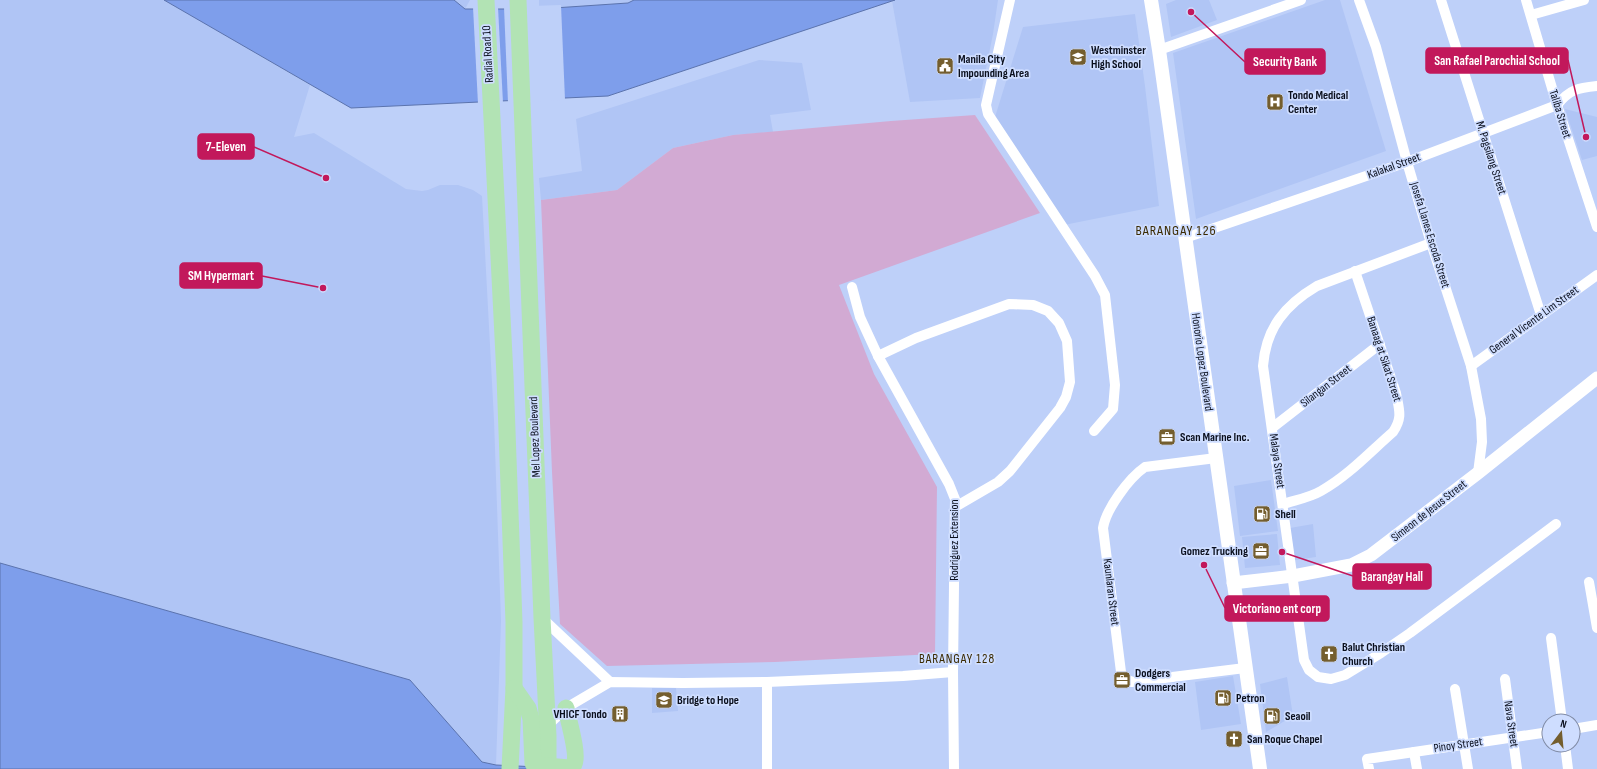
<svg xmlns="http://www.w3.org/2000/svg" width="1597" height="769" viewBox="0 0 1597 769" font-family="'Sofia Sans Condensed',sans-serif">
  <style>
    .built { fill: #b0c5f5 }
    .green { fill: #d2aad3 }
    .water { fill: #7e9eeb; stroke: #5b73ad }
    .pier { fill: #bed0f9 }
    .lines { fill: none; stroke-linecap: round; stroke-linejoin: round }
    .minor { stroke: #fff; stroke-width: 10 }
    .tertiary { stroke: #fff; stroke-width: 13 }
    .secondary { stroke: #fff; stroke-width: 14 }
    .trunk { stroke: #b2e3b4; stroke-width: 17 }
    .labels { text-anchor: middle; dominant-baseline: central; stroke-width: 3.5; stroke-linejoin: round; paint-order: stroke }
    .poi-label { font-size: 12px; font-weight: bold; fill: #0a0f1d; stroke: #ceddff; text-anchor: start }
    .street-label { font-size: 12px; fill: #0a0f1d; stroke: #ceddff }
    .neighbourhood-label { font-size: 13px; letter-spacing: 1px; fill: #3b2a01; stroke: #ceddff }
    .quarter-label { font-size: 14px; letter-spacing: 1px; fill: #3b2a01; stroke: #ceddff }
    .leader { fill: none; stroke: #c2185b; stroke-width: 1.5 }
    .callout-dot { fill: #c2185b; stroke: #ceddff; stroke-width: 1.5 }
    .callout { fill: #c2185b; stroke: #c2185b; stroke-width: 1.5 }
    .callout-label { font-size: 13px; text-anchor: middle; font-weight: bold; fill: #fff }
  </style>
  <rect width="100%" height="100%" fill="#bed0f9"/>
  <g class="built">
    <polygon points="0,0 164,0 310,85 294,137 314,133 406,189 422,191 428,190 440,185 458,185 473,190 482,196 494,420 501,621 496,765 482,762 410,680 0,563"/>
    <polygon points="454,0 470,0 465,9"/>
    <polygon points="539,0 633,0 628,3 539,9"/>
    <polygon points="895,0 998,0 993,34 980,98 910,102 892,1"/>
    <polygon points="1176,0 1209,0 1217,20 1171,37 1166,4"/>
    <polygon points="1325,0 1340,0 1386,151 1196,219 1173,53"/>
    <polygon points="1135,14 1145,86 1159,206 1064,225 995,117 1023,27"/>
    <polygon points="759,60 802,63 811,110 770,115 773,132 733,135 673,148 617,190 541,200 539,178 582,171 576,119"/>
    <polygon points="1565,109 1597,117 1597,156 1582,160"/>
    <polygon points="1271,480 1278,531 1240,536 1234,486"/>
    <polygon points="1313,524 1316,557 1295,560 1290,528"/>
    <polygon points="1277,534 1280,565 1245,568 1242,537"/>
    <polygon points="1233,676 1241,724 1201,730 1195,682"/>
    <polygon points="1287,677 1293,716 1266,732 1260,684"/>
    <polygon points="652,688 676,688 678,711 652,713"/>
  </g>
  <polygon class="green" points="975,115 1040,213 839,285 874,374 937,487 935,654 775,662 607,666 560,624 552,472 541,200 617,190 673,148 733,135 891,121"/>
  <g class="water">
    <polygon points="164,0 454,0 465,9 539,9 628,3 634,0 895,0 608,96 351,108"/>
    <polygon points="0,563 410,680 482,762 496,765 580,769 0,769"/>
  </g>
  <g class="pier">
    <polygon points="561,5 565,100 508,103 504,7"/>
    <polygon points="473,7 498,7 503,103 478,104"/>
  </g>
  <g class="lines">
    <g class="minor">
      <polyline points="1010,0 986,105 988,114 1095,276 1105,295 1115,385 1113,409 1094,431"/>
      <polyline points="1359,0 1376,47 1407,162 1431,243 1471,366 1481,419 1482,442 1478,473"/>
      <polyline points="1441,0 1541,315"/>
      <polyline points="1526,0 1557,105 1597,227"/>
      <polyline points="1531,15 1584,0"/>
      <polyline points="1159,50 1301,0"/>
      <path d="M 1185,238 L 1407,162 L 1557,105 C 1570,89 1578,88 1597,86"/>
      <path d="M 1431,243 L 1317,286 C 1285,305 1266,328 1263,366 L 1304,660 L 1309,670 L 1318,677 L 1331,679 L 1345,675 L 1381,653 L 1410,633 L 1556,524"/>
      <polyline points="852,287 860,317 878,356 949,484 955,499 953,672 954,769"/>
      <polyline points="878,356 916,338 1009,304 1033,305 1048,311 1059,323 1067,341 1070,382 1066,397 1060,408 1010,471 998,482 955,507"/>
      <polyline points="1471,366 1597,275"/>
      <polyline points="1272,428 1380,344"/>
      <path d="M 1216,458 L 1145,467 C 1129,478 1106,509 1103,528 L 1121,672 L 1124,678 L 1132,682 L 1245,668"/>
      <path d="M 1283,504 C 1295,500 1309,498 1321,491 C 1348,476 1370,452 1393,432 C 1403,417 1399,410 1396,393 L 1355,271"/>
      <polyline points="1589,582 1597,628"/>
      <polyline points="542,618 610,682"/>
      <polyline points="1551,638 1562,721"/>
      <polyline points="1505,679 1517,769"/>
      <polyline points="1455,689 1468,769"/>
      <polyline points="548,725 566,708 610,682 683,683 767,682 903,676 953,672"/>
      <polyline points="1573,729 1597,725"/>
      <polyline points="1565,745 1568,769"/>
      <polyline points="1414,752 1417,769"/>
      <polyline points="767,769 767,682"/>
      <polyline points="1369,769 1367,759 1549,732"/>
    </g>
    <polyline class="tertiary" points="1233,583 1293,576 1351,565 1371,555 1478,473 1597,378"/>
    <polyline class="secondary" points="1151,0 1159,50 1260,769"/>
    <g class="trunk">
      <polyline points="486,0 505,376 514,622 514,688 510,769"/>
      <polyline points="518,0 542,618 548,736 548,769"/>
      <path d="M 514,688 L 528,708 L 531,719 L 533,763 L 534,765 L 569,768 C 572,767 573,767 574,764 C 579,755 568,719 566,708"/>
    </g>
  </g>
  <defs>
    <symbol id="school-square" viewBox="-11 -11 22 22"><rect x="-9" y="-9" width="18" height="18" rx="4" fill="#745e2e" stroke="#ceddff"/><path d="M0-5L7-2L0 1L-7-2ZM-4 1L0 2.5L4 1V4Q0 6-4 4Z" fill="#fff"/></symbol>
    <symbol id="civic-square" viewBox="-11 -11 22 22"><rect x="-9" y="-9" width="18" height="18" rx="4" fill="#745e2e" stroke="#ceddff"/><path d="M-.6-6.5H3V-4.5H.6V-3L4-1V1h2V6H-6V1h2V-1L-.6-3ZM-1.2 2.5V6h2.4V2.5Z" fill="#fff"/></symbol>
    <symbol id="hospital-square" viewBox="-11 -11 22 22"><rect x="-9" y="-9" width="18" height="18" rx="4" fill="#745e2e" stroke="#ceddff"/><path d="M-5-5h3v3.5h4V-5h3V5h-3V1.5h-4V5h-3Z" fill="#fff"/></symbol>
    <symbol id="office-square" viewBox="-11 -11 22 22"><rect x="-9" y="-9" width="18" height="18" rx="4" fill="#745e2e" stroke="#ceddff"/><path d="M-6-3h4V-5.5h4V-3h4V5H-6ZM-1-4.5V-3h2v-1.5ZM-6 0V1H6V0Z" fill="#fff"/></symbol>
    <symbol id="fuel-square" viewBox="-11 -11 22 22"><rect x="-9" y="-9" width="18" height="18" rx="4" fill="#745e2e" stroke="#ceddff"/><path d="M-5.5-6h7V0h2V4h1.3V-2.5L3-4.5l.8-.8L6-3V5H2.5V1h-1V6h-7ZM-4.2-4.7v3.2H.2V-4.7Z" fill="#fff"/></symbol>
    <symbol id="church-square" viewBox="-11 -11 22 22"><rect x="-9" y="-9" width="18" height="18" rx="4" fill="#745e2e" stroke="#ceddff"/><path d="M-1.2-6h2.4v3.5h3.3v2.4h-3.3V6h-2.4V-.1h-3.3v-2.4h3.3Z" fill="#fff"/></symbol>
    <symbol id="building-square" viewBox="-11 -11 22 22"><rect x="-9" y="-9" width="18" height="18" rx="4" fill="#745e2e" stroke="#ceddff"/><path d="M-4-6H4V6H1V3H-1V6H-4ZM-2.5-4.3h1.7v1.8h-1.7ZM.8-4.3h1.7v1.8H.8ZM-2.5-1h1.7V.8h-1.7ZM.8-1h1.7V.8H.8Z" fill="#fff"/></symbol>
  </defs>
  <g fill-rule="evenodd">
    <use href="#school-square" x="1068" y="47" width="20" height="20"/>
    <use href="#civic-square" x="935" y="56" width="20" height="20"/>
    <use href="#hospital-square" x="1265" y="92" width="20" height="20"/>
    <use href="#office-square" x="1157" y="427" width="20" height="20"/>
    <use href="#fuel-square" x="1252" y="504" width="20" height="20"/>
    <use href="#office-square" x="1251" y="541" width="20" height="20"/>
    <use href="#church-square" x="1319" y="644" width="20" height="20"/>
    <use href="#office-square" x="1112" y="670" width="20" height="20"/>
    <use href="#fuel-square" x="1213" y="688" width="20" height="20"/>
    <use href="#school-square" x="654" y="690" width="20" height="20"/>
    <use href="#building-square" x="610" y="704" width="20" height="20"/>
    <use href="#fuel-square" x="1262" y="706" width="20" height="20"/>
    <use href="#church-square" x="1224" y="729" width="20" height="20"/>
  </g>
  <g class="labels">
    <g class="poi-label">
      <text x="1091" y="50">Westminster<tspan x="1091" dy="14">High School</tspan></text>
      <text x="958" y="59">Manila City<tspan x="958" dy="14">Impounding Area</tspan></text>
      <text x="1288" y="95">Tondo Medical<tspan x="1288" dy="14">Center</tspan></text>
      <text x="1180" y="437">Scan Marine Inc.</text>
      <text x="1275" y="514">Shell</text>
      <text x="1248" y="551" text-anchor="end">Gomez Trucking</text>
      <text x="1342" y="647">Balut Christian<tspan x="1342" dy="14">Church</tspan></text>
      <text x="1135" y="673">Dodgers<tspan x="1135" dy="14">Commercial</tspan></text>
      <text x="1236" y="698">Petron</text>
      <text x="677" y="700">Bridge to Hope</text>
      <text x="607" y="714" text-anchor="end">VHICF Tondo</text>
      <text x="1285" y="716">Seaoil</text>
      <text x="1247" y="739">San Roque Chapel</text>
    </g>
    <g class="street-label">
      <text transform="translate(488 54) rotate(-93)">Radial Road 10</text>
      <text transform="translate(1560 114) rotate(73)">Taliba Street</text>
      <text transform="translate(1491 158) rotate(72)">M. Pagsilang Street</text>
      <text transform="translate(1394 166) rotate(-20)">Kalakal Street</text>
      <text transform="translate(1430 235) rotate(73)">Josefa Llanes Escoda Street</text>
      <text transform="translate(1534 320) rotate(-36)">General Vicente Lim Street</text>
      <text transform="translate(1384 359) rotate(72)">Banaag at Sikat Street</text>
      <text transform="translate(1202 362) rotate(82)">Honorio Lopez Boulevard</text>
      <text transform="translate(1326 386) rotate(-38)">Silangan Street</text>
      <text transform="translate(535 437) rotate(-92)">Mel Lopez Boulevard</text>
      <text transform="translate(1277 461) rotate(82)">Malaya Street</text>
      <text transform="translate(1429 511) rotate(-38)">Simeon de Jesus Street</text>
      <text transform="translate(954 540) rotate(-90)">Rodriguez Extension</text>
      <text transform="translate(1111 592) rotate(83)">Kaunlaran Street</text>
      <text transform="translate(1511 724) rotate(82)">Nava Street</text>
      <text transform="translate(1458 745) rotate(-8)">Pinoy Street</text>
    </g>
    <g class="neighbourhood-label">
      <text x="957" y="659">BARANGAY 128</text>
    </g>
    <g class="quarter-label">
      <text x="1176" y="230">BARANGAY 126</text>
    </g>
  </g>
  <path class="leader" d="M1586 137L1568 60M1191 12L1245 62M326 178L254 147M323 288L262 276M1282 552L1353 576M1204 565L1225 608"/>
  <g class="callout-dot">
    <circle cx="1586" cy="137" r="4"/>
    <circle cx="1191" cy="12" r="4"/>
    <circle cx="326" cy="178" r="4"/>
    <circle cx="323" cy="288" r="4"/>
    <circle cx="1282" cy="552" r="4"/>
    <circle cx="1204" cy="565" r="4"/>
  </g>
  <g class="callout">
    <rect x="1426" y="48" width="142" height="25" rx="4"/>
    <rect x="1245" y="49" width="80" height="25" rx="4"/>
    <rect x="198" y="134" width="56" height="25" rx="4"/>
    <rect x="180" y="263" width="82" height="25" rx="4"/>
    <rect x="1353" y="564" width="78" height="25" rx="4"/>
    <rect x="1225" y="596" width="104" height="25" rx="4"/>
  </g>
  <g class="callout-label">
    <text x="1497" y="65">San Rafael Parochial School</text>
    <text x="1285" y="66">Security Bank</text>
    <text x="226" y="151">7-Eleven</text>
    <text x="221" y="280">SM Hypermart</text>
    <text x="1392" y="581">Barangay Hall</text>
    <text x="1277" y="613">Victoriano ent corp</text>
  </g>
  <g transform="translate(1561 733) rotate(16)"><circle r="19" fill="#ceddff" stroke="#808ba5"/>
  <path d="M0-3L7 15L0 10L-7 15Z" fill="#745e2e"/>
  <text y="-6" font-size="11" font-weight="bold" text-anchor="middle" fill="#0a0f1d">N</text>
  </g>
</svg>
